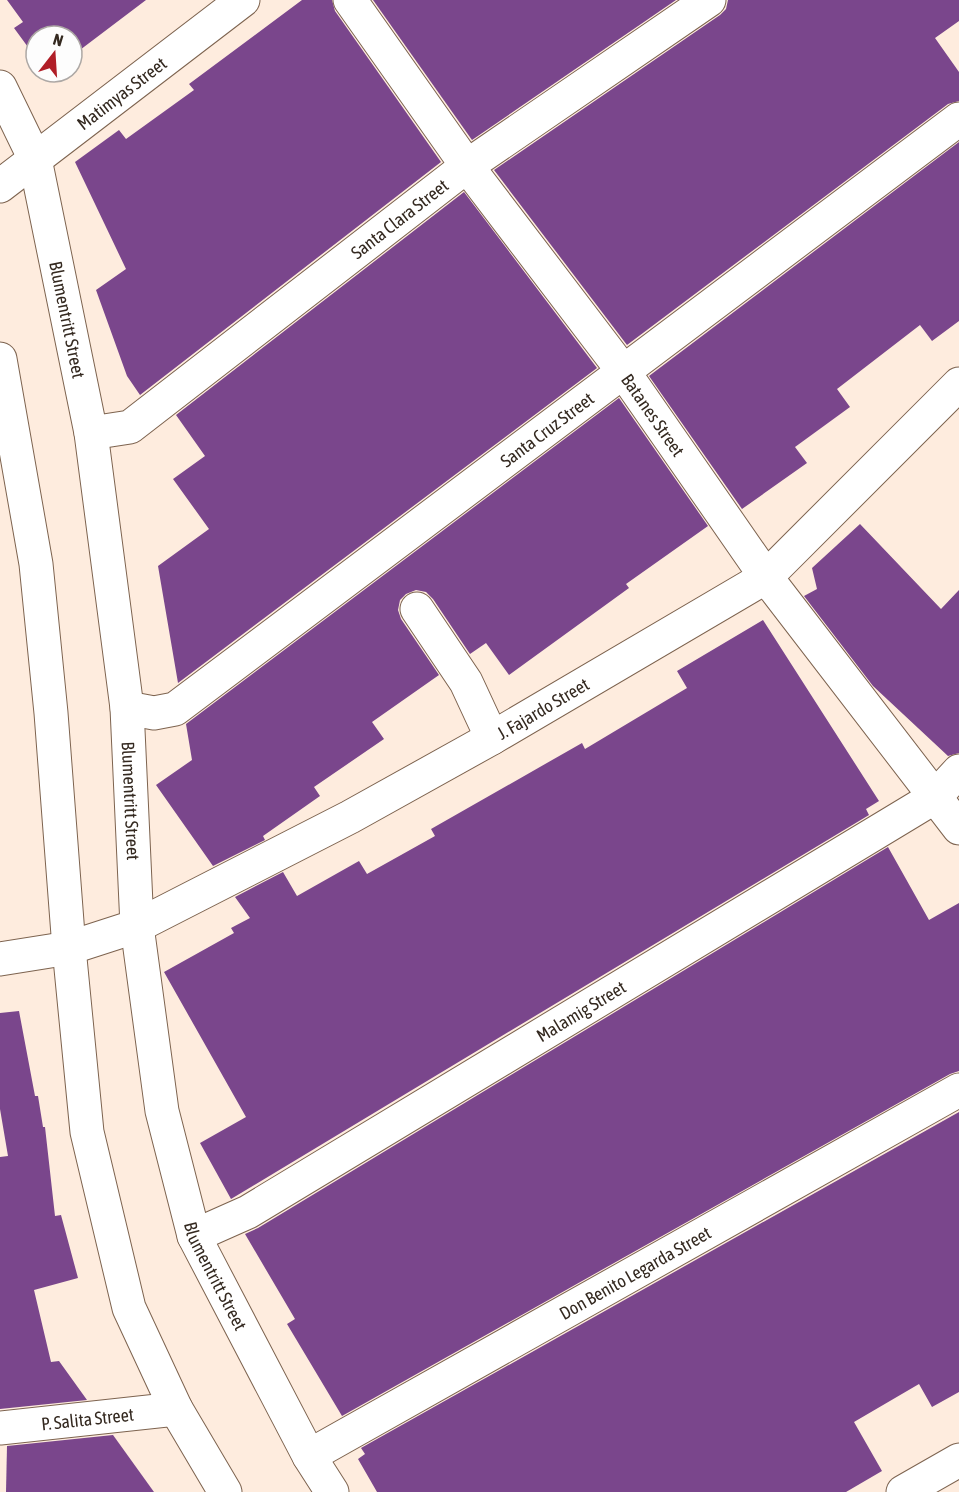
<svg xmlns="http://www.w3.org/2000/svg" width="959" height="1492" viewBox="0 0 959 1492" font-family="'Asap Condensed',sans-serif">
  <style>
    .building { fill: #7a468c }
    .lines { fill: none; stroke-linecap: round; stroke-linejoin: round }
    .minor-casing { stroke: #7d634f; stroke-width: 35 }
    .minor { stroke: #fff; stroke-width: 33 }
    .labels { text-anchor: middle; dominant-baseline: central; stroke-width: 6; stroke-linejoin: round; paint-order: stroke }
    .street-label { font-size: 18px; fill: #342920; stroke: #fdfdfd }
  </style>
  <rect width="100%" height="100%" fill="#feecde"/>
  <g class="building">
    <polygon points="7,0 146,0 72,56 72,36 36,36 36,58 14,28 23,22"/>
    <polygon points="302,0 332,0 335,11 441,162 140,395 127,376 96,290 126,269 75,162 119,130 126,139 194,90 189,84"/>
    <polygon points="373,0 676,0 472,140"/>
    <polygon points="728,0 959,0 959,21 935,38 959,72 959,101 948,104 627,345 494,170 720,15 726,9"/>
    <polygon points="959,142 959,321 932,341 920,325 837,389 850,407 795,447 807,463 742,509 649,376"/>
    <polygon points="464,192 597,368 178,683 158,566 209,529 173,479 205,456 176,415"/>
    <polygon points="619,398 708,526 626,584 629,588 509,675 486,643 470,654 433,599 426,592 416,590 406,594 400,600 398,610 401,619 439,675 372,722 384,739 314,787 320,796 263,836 265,840 213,866 156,785 192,760 186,724"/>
    <polygon points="860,524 941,609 959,590 959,753 948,756 873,686 804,596 817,589 812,568"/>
    <polygon points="763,620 879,801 866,809 869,815 231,1199 200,1143 246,1117 164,972 234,933 231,928 250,918 235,897 283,872 297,896 359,861 367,874 435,836 431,829 582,743 585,749 687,688 677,671"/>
    <polygon points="888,847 929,920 959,903 959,1071 950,1074 342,1416 287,1324 295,1319 245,1234 258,1228"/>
    <polygon points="19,1011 35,1096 38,1096 43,1127 45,1127 55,1216 61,1215 78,1278 34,1290 51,1362 59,1361 87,1400 0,1409 0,1157 8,1156 0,1109 0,1013"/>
    <polygon points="959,1112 959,1392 932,1407 919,1384 854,1422 882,1471 846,1492 377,1492 358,1459 365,1454 361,1448"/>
    <polygon points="113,1435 154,1492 6,1492 7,1446"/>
  </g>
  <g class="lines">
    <defs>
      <g id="minor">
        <path id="s1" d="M 350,0 L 467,166 L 623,371 L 766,577 L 959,828"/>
        <path id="s2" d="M 0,87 L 35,159 L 91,433 L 127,708 L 137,926 L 162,1111 L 194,1236 L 309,1456 L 332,1492"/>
        <path id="s3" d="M 0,186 L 243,0"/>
        <polyline points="0,359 36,564 51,713 69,948 87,1132 129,1308 176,1409 225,1492"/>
        <path id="s4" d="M 91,433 L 130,427 L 467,166 L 709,0"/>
        <polyline points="417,609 466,682 492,738"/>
        <path id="s5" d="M 127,708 L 154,713 L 175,709 L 959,119"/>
        <path id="s6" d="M 0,959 L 69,948 L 137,926 L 350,817 L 492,738 L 766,577 L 959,384"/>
        <path id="s7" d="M 194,1236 L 248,1212 L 935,797 L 959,771"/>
        <path id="s8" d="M 0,1428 L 176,1409"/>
        <path id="s9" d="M 309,1456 L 959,1090"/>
        <polyline points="903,1492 959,1460"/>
      </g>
    </defs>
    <use href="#minor" class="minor-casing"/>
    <use href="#minor" class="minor"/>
  </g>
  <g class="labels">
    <g class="street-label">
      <text stroke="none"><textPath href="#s3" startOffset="153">Matimyas Street</textPath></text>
      <text stroke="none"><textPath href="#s4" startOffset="380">Santa Clara Street</textPath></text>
      <text stroke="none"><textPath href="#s2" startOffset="244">Blumentritt Street</textPath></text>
      <text stroke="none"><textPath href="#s1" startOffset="514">Batanes Street</textPath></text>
      <text stroke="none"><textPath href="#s5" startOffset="514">Santa Cruz Street</textPath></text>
      <text stroke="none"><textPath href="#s6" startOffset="602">J. Fajardo Street</textPath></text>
      <text stroke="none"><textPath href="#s2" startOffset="730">Blumentritt Street</textPath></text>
      <text stroke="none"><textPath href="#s7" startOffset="448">Malamig Street</textPath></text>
      <text stroke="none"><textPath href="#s9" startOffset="374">Don Benito Legarda Street</textPath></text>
      <text stroke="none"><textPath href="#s2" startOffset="1216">Blumentritt Street</textPath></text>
      <text stroke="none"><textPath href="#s8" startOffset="88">P. Salita Street</textPath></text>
    </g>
  </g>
  <g transform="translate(54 54) rotate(17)"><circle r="28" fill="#fdfdfd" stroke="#ada8a5" stroke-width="1.5"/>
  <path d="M0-4.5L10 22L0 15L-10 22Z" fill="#b01e27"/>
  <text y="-9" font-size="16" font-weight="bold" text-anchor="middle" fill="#342920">N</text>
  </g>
</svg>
